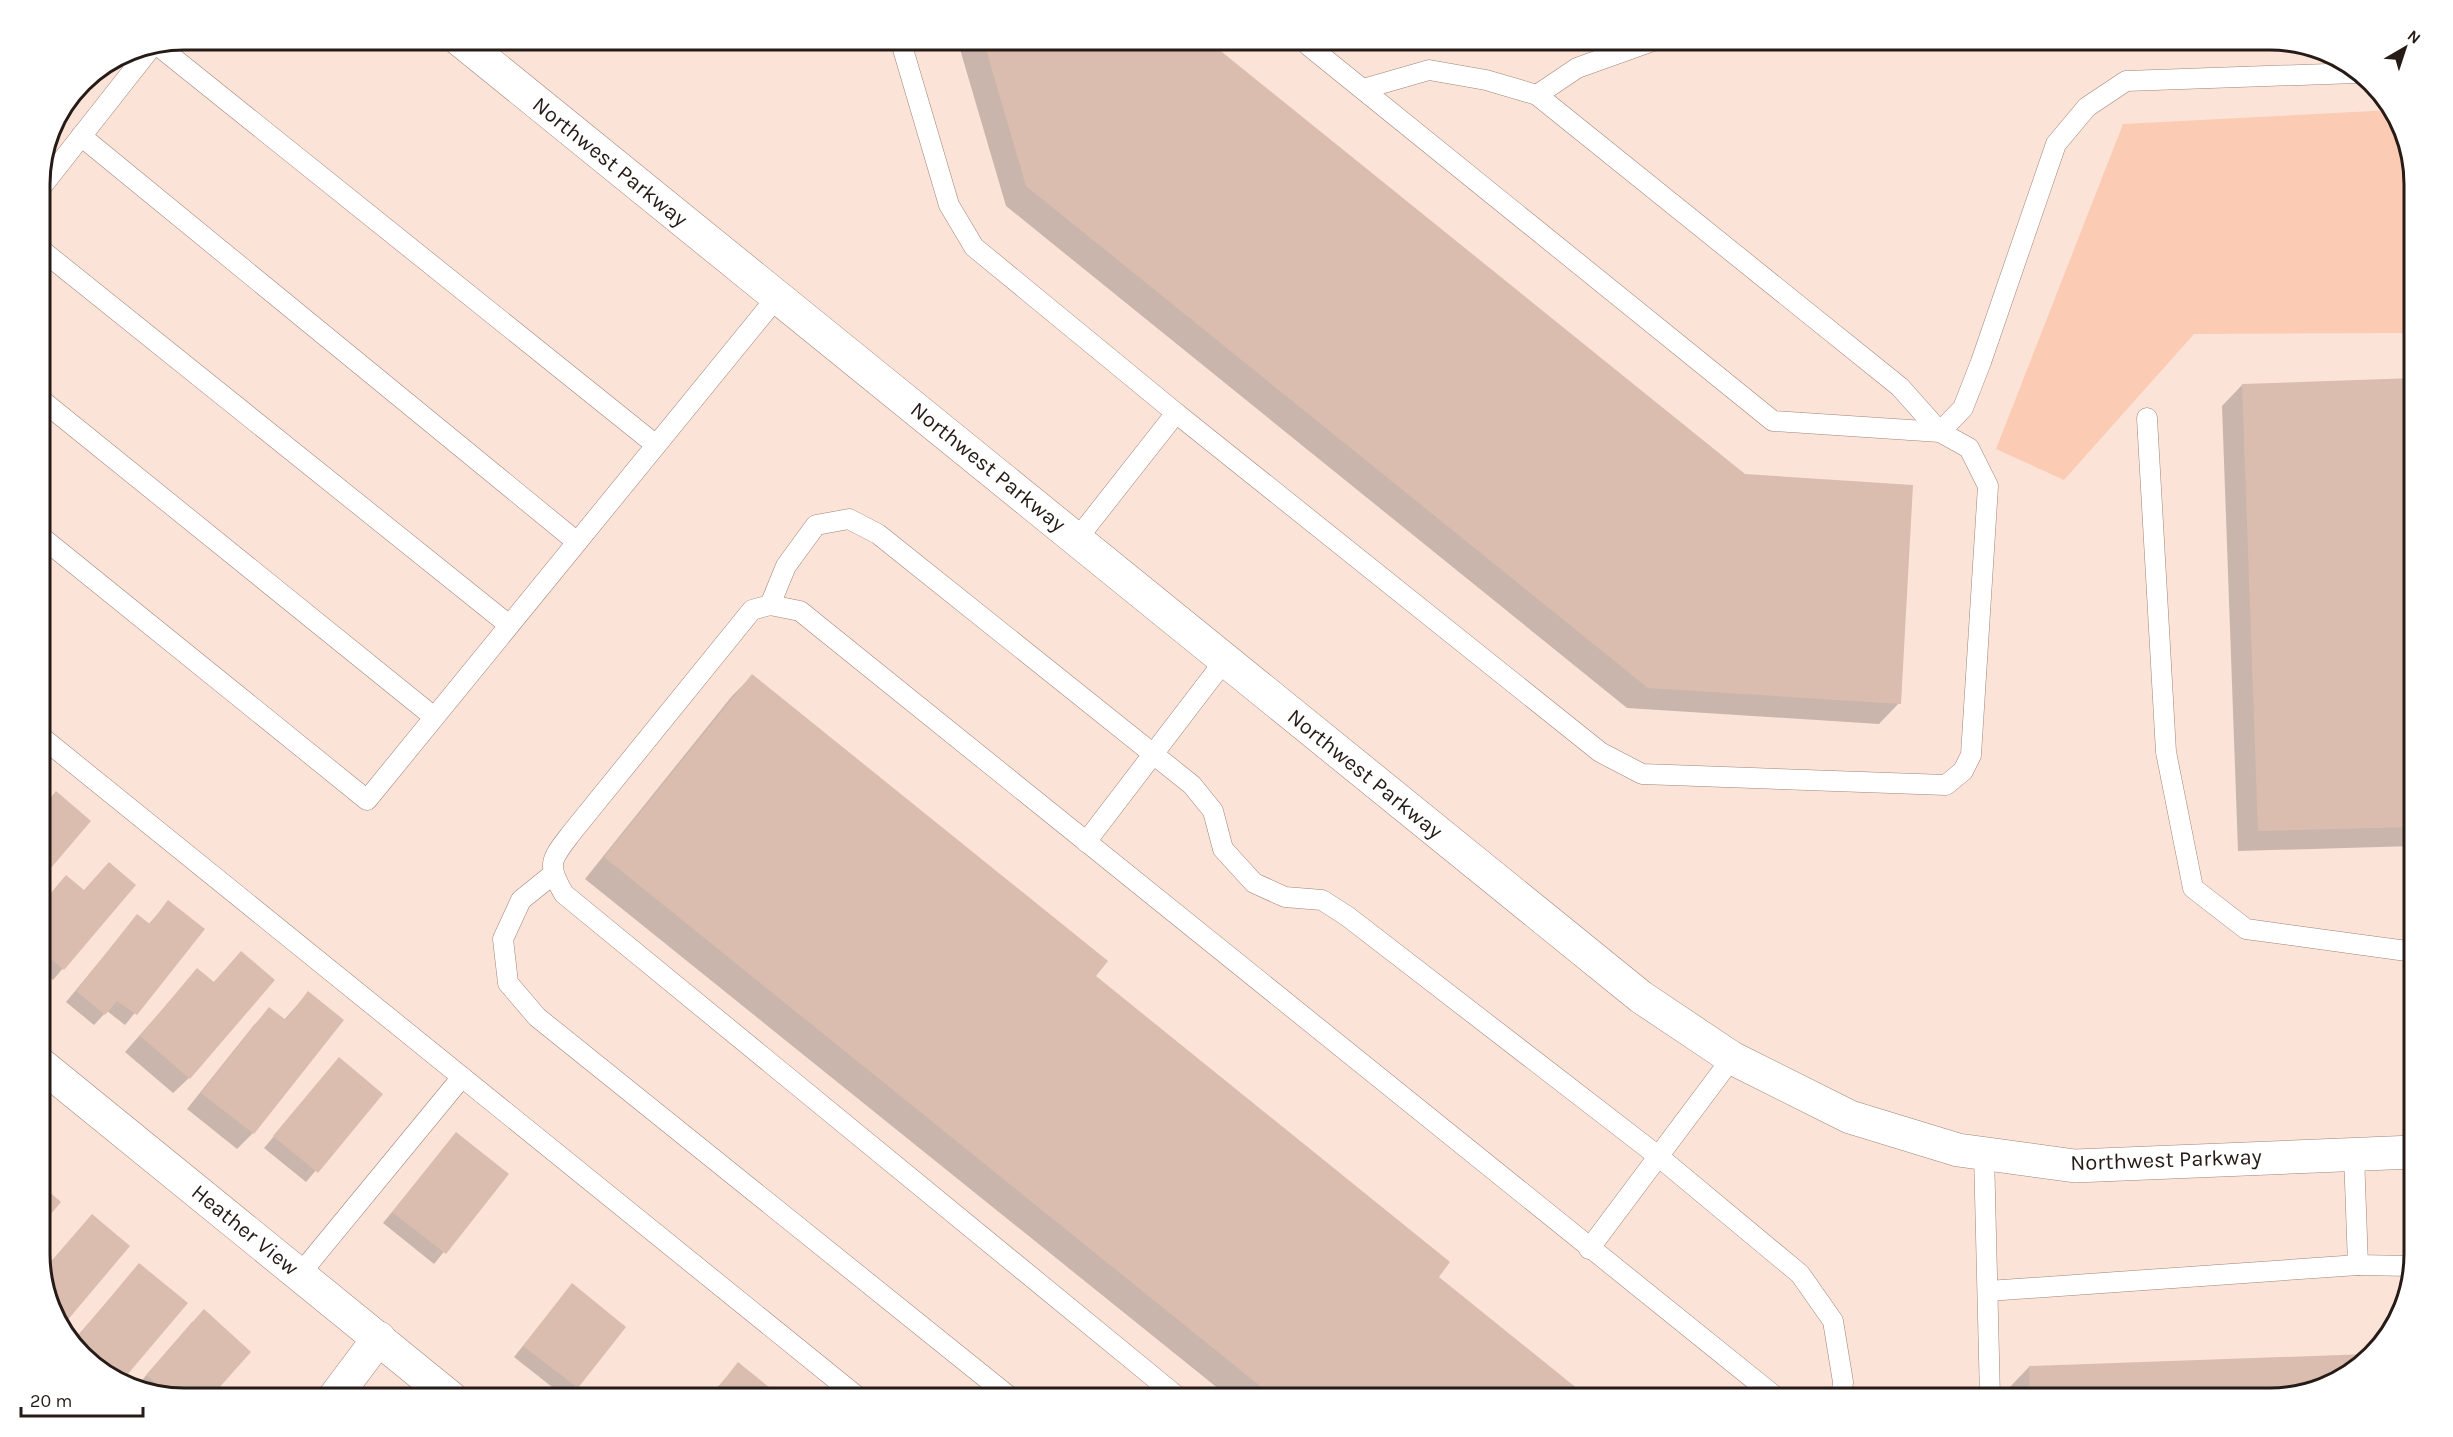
<svg xmlns="http://www.w3.org/2000/svg" width="2453" height="1437" viewBox="0 0 2453 1437" font-family="Karla,sans-serif">
  <style>
    .green { fill: #fccbb4 }
    .shadow { fill: #0003 }
    .building { fill: #dbbdaf }
    .lines { fill: none; stroke-linecap: round; stroke-linejoin: round }
    .service-casing { stroke: #a08477; stroke-width: 21 }
    .minor-casing { stroke: #a08477; stroke-width: 34 }
    .service { stroke: #fff; stroke-width: 20 }
    .minor { stroke: #fff; stroke-width: 33 }
    .labels { text-anchor: middle; dominant-baseline: central; stroke-width: 5; stroke-linejoin: round; paint-order: stroke }
    .street-label { font-size: 22px; fill: #261b16; stroke: #fff }
    .rim { fill: none; stroke: #261b16; stroke-width: 3 }
  </style>
  <rect width="100%" height="100%" fill="#fce3d8"/>
  <polygon class="green" points="2393,110 2414,174 2414,333 2194,334 2064,480 1996,449 2123,124"/>
  <g class="shadow">
    <polygon points="957,39 1213,39 1216,49 1899,703 1879,724 1627,708 1006,206"/>
    <polygon points="1475,39 1490,39 1476,43"/>
    <polygon points="2414,380 2414,846 2238,851 2222,406 2242,385"/>
    <polygon points="752,676 1437,1277 1587,1398 1230,1398 585,879 732,696"/>
    <polygon points="134,885 53,980 39,969 39,907 84,892"/>
    <polygon points="168,902 203,929 125,1025 107,1011 94,1025 66,1002 137,916 148,925"/>
    <polygon points="241,953 189,1078 173,1093 125,1052 197,970 213,983"/>
    <polygon points="308,993 342,1020 253,1133 237,1149 187,1109 254,1025 270,1009 284,1020"/>
    <polygon points="339,1059 381,1094 306,1182 264,1148"/>
    <polygon points="456,1134 507,1174 434,1264 383,1223"/>
    <polygon points="92,1216 128,1246 60,1327 42,1272"/>
    <polygon points="139,1265 185,1303 120,1381 111,1378 73,1341"/>
    <polygon points="572,1285 624,1327 566,1398 514,1357"/>
    <polygon points="193,1321 183,1398 137,1386"/>
    <polygon points="2365,1355 2342,1378 2270,1398 2009,1398 2009,1388 2029,1367"/>
    <polygon points="738,1364 768,1398 708,1398"/>
  </g>
  <g class="building">
    <polygon points="983,39 1214,39 1217,48 1745,474 1913,485 1901,704 1648,688 1026,186"/>
    <polygon points="2414,378 2414,827 2258,831 2242,384"/>
    <polygon points="752,674 1108,961 1096,976 1450,1262 1439,1277 1589,1398 1275,1398 604,857"/>
    <polygon points="56,791 91,821 39,882 39,811"/>
    <polygon points="109,862 136,885 64,970 39,949 39,907 66,875 84,890"/>
    <polygon points="168,900 205,929 137,1015 117,1001 105,1015 76,991 137,914 150,924"/>
    <polygon points="241,951 275,980 190,1079 140,1036 197,968 214,982"/>
    <polygon points="308,991 344,1020 254,1134 201,1093 269,1007 286,1020"/>
    <polygon points="339,1057 383,1094 318,1173 273,1136"/>
    <polygon points="456,1132 509,1174 446,1254 392,1212"/>
    <polygon points="39,1183 61,1202 39,1228"/>
    <polygon points="92,1214 130,1246 61,1328 42,1272"/>
    <polygon points="139,1263 188,1303 122,1381 111,1378 74,1341"/>
    <polygon points="572,1283 626,1327 578,1388 523,1346"/>
    <polygon points="204,1309 251,1352 210,1398 183,1398 163,1393 165,1391 146,1375"/>
    <polygon points="2367,1354 2342,1378 2270,1398 2030,1398 2029,1366"/>
    <polygon points="738,1362 775,1392 770,1398 710,1398"/>
  </g>
  <g class="lines">
    <defs>
      <g id="service">
        <polyline points="900,39 949,205 974,247 1176,413"/>
        <polyline points="156,44 656,445"/>
        <polyline points="1363,89 1429,70 1486,80 1537,95 1900,387 1940,432 1963,408 1981,362 2056,144 2087,107 2126,81 2356,73"/>
        <polyline points="1537,95 1577,68 1658,39"/>
        <polyline points="81,136 577,542"/>
        <polyline points="39,190 153,45"/>
        <polyline points="39,248 509,625"/>
        <polyline points="39,398 434,717"/>
        <polyline points="2147,418 2166,752 2193,888 2246,929 2414,952"/>
        <polyline points="39,535 367,800 777,297"/>
        <polyline points="1077,539 1176,413 1600,752 1642,774 1946,785 1963,771 1971,755 1988,486 1969,448 1940,432 1773,421 1309,46 1307,39"/>
        <polyline points="770,605 786,566 816,525 849,519 878,534 1192,785 1213,811 1223,849 1254,883 1285,897 1322,900 1347,916 1658,1156 1800,1274 1833,1321 1843,1382 1841,1398"/>
        <polyline points="39,735 859,1398"/>
        <polyline points="1086,842 1225,660"/>
        <polyline points="552,875 521,900 503,939 508,983 537,1017 1011,1398"/>
        <polyline points="1984,1153 1990,1398"/>
        <polyline points="2354,1154 2358,1265 2411,1266"/>
        <polyline points="1589,1249 1732,1058"/>
        <polyline points="300,1274 462,1077"/>
        <polyline points="1988,1291 2358,1265"/>
        <path d="M 1179,1398 L 564,894 C 545,862 552,859 573,831 L 752,610 L 770,605 L 800,611 L 1777,1398"/>
      </g>
      <g id="minor">
        <polyline points="459,39 1641,997 1732,1058 1850,1117 1958,1150 2075,1166 2414,1152"/>
        <polyline points="39,1063 451,1398"/>
        <polyline points="334,1398 379,1338"/>
      </g>
    </defs>
    <use href="#service" class="service-casing"/>
    <use href="#minor" class="minor-casing"/>
    <use href="#service" class="service"/>
    <use href="#minor" class="minor"/>
  </g>
  <g class="labels">
    <g class="street-label">
      <text transform="translate(610 162) rotate(39)">Northwest Parkway</text>
      <text transform="translate(988 467) rotate(39)">Northwest Parkway</text>
      <text transform="translate(1365 774) rotate(39)">Northwest Parkway</text>
      <text transform="translate(2166 1160) rotate(-2)">Northwest Parkway</text>
      <text transform="translate(245 1230) rotate(39)">Heather View</text>
    </g>
  </g>
  <path d="M0 0H2453V1437H0ZM184 50H2270A134 134 0 0 1 2404 184V1254A134 134 0 0 1 2270 1388H184A134 134 0 0 1 50 1254V184A134 134 0 0 1 184 50Z" fill="#fff" fill-rule="evenodd"/>
  <path class="rim" d="M184 50H2270A134 134 0 0 1 2404 184V1254A134 134 0 0 1 2270 1388H184A134 134 0 0 1 50 1254V184A134 134 0 0 1 184 50Z"/>
  <g transform="translate(2405 48) rotate(39)" stroke="#ffffff" stroke-width="4.5" paint-order="stroke">
  <path d="M0-4.5L10 22L0 15L-10 22Z" fill="#261b16"/>
  <text y="-9" font-size="16" font-weight="bold" text-anchor="middle" fill="#261b16">N</text>
  </g>
  <path d="M21 1407v9h122v-9" fill="none" stroke="#261b16" stroke-width="3"/>
  <text x="30" y="1407" font-size="18" fill="#261b16" stroke="#ffffff" stroke-width="4.5" paint-order="stroke">20 m</text>
</svg>
